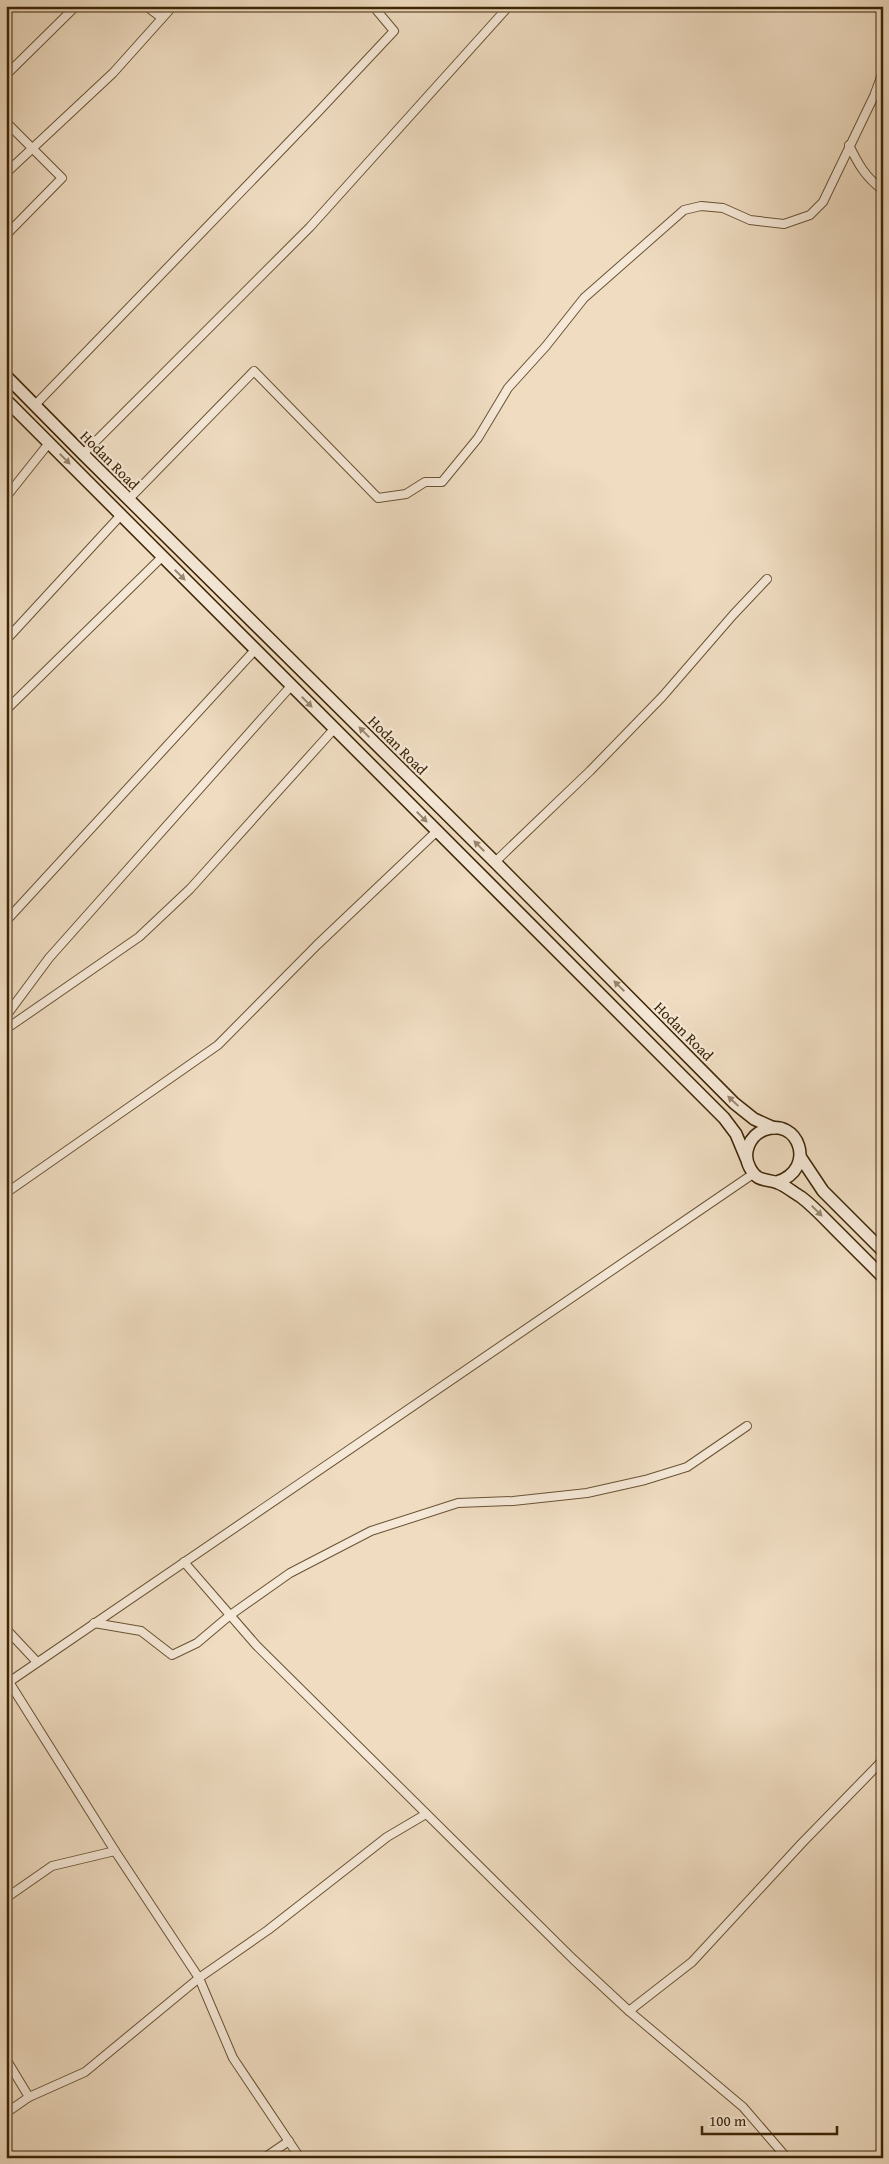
<svg xmlns="http://www.w3.org/2000/svg" width="889" height="2164" viewBox="0 0 889 2164" font-family="'Gentium Book Plus',serif">
  <style>
    .lines { fill: none; stroke-linecap: round; stroke-linejoin: round }
    .minor-casing { stroke: #6a5334; stroke-width: 10 }
    .secondary-casing { stroke: #3d2505; stroke-width: 14 }
    .minor { stroke: #f5e8d7; stroke-width: 8 }
    .secondary { stroke: #f5e8d7; stroke-width: 11 }
    .oneway { fill: #99866e }
    .labels { text-anchor: middle; dominant-baseline: central; stroke-width: 4.5; stroke-linejoin: round; paint-order: stroke }
    .street-label { font-size: 15px; fill: #3d2505; stroke: #f5e8d7 }
  </style>
  <rect width="100%" height="100%" fill="#efdcc1"/>
  <filter id="stains"><feTurbulence type="fractalNoise" baseFrequency=".004" numOctaves="4"/><feColorMatrix values="0 0 0 0 .2 0 0 0 0 .09 0 0 0 0 .02 0 0 0 .5 -.17"/></filter>
  <radialGradient id="worn" r=".72"><stop offset=".6" stop-color="#630" stop-opacity="0"/><stop offset="1" stop-color="#630" stop-opacity=".3"/></radialGradient>
  <g class="lines">
    <defs>
      <g id="minor">
        <polyline points="146,6 162,18"/>
        <polyline points="6,75 76,6"/>
        <polyline points="6,122 62,178 6,235"/>
        <path d="M 849,145 C 858,164 866,178 883,190"/>
        <polyline points="6,173 113,73 173,6"/>
        <polyline points="36,404 317,113 394,31 373,6"/>
        <polyline points="83,454 310,227 509,6"/>
        <polyline points="6,497 49,443"/>
        <polyline points="129,499 254,371 378,498 406,494 425,482 442,482 478,438 508,388 546,346 584,298 684,210 701,206 723,208 750,220 784,224 810,215 823,202 874,96 883,72"/>
        <polyline points="6,640 121,515"/>
        <polyline points="6,710 162,557"/>
        <polyline points="495,862 590,771 662,697 733,615 767,579"/>
        <polyline points="6,921 255,650"/>
        <polyline points="6,1016 49,958 291,686"/>
        <polyline points="6,1029 139,937 190,889 334,729"/>
        <polyline points="6,1193 218,1045 317,945 436,832"/>
        <polyline points="184,1562 256,1645 573,1959 629,2011 692,1962 802,1843 883,1760"/>
        <polyline points="94,1623 141,1631 172,1655 197,1643 229,1616 290,1573 371,1531 458,1503 513,1501 587,1493 645,1480 687,1467 747,1426"/>
        <polyline points="6,1629 37,1662"/>
        <polyline points="9,1682 115,1851 199,1978 233,2058 300,2158"/>
        <polyline points="6,1684 753,1174"/>
        <polyline points="6,1898 52,1866 115,1851"/>
        <polyline points="629,2011 743,2107 787,2158"/>
        <polyline points="6,2059 29,2097 6,2113"/>
        <polyline points="29,2097 85,2072 199,1978 268,1930 387,1837 426,1814"/>
        <polyline points="264,2158 289,2141"/>
      </g>
      <g id="secondary">
        <polyline points="6,376 83,454 495,862 734,1103 754,1119 774,1128"/>
        <polyline points="6,400 724,1118 736,1134 746,1158"/>
        <polyline points="801,1158 823,1191 883,1251"/>
        <path d="M 777,1182 C 818,1169 798,1116 764,1130 C 749,1136 742,1154 750,1168 C 758,1183 766,1178 778,1183 C 786,1186 794,1193 801,1197 C 813,1206 823,1217 834,1228 C 850,1244 867,1261 883,1277"/>
      </g>
    </defs>
    <use href="#minor" class="minor-casing"/>
    <use href="#secondary" class="secondary-casing"/>
    <use href="#minor" class="minor"/>
    <use href="#secondary" class="secondary"/>
  </g>
  <defs><path id="oneway-solid" d="M-6-.8H1V-3.2L6.5 0L1 3.2V.8H-6Z" transform="scale(1.25)"/></defs>
  <g class="oneway">
    <use href="#oneway-solid" transform="translate(65 459) rotate(45)"/>
    <use href="#oneway-solid" transform="translate(180 575) rotate(45)"/>
    <use href="#oneway-solid" transform="translate(307 702) rotate(45)"/>
    <use href="#oneway-solid" transform="translate(364 732) rotate(-135)"/>
    <use href="#oneway-solid" transform="translate(422 817) rotate(45)"/>
    <use href="#oneway-solid" transform="translate(479 846) rotate(-135)"/>
    <use href="#oneway-solid" transform="translate(619 986) rotate(-135)"/>
    <use href="#oneway-solid" transform="translate(733 1101) rotate(-137)"/>
    <use href="#oneway-solid" transform="translate(817 1211) rotate(45)"/>
  </g>
  <g class="labels">
    <g class="street-label">
      <text transform="translate(110 460) rotate(45)">Hodan Road</text>
      <text transform="translate(398 745) rotate(45)">Hodan Road</text>
      <text transform="translate(684 1031) rotate(45)">Hodan Road</text>
    </g>
  </g>
  <rect width="889" height="2164" fill="none" stroke="#efdcc1" stroke-width="25"/>
  <rect x="8" y="8" width="874" height="2149" fill="none" stroke="#3d2505" stroke-width="2.5"/>
  <rect x="12" y="12" width="864" height="2139" fill="none" stroke="#3d2505"/>
  <path d="M702 2126v8h135v-8" fill="none" stroke="#3d2505" stroke-width="2.5"/>
  <text x="709" y="2126" font-size="15" fill="#3d2505" stroke="#f5e8d7" stroke-width="4" paint-order="stroke">100 m</text>
  <rect width="100%" height="100%" filter="url(#stains)"/>
  <rect width="100%" height="100%" fill="url(#worn)"/>
</svg>
